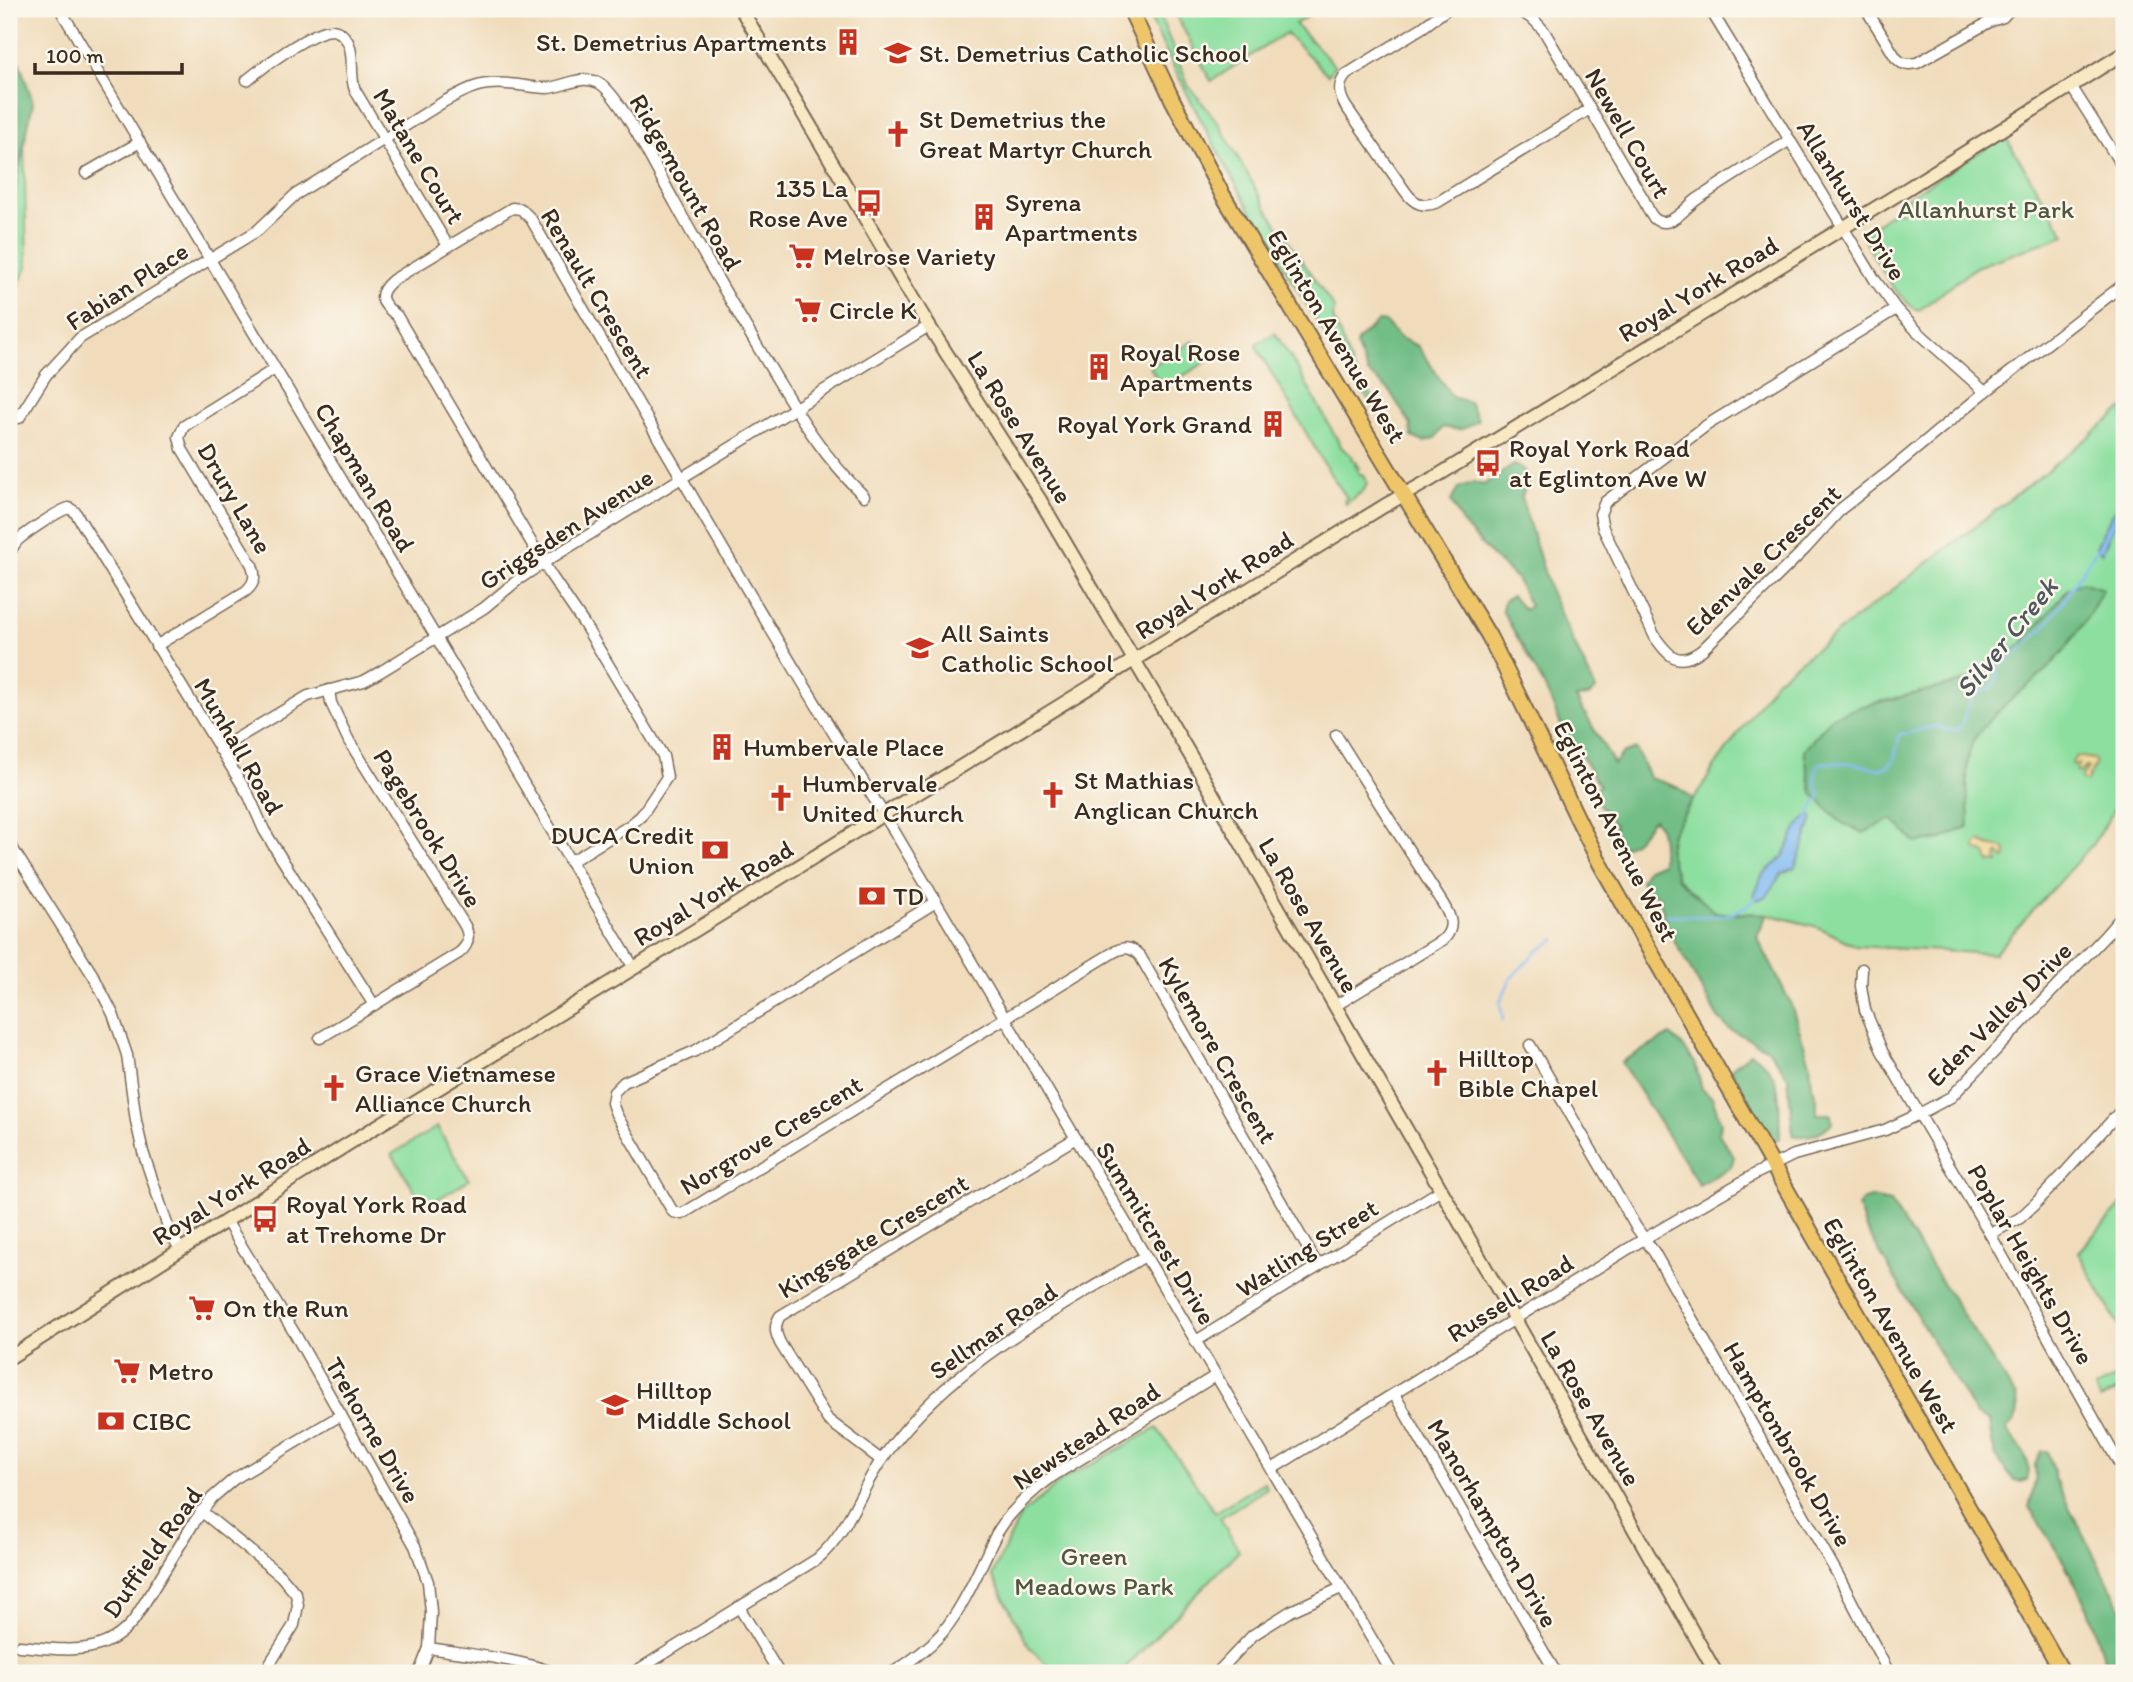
<svg xmlns="http://www.w3.org/2000/svg" width="2133" height="1682" viewBox="0 0 2133 1682" font-family="Itim,sans-serif">
  <style>
    .green { fill: #8ddfa0; stroke: #64845f; stroke-width: 2 }
    .forest { fill: #72be86; stroke: #567452; stroke-width: 2 }
    .sand { fill: #eeda9e; stroke: #94825e; stroke-width: 2 }
    .water { fill: #82bbf3; stroke: #5e7288; stroke-width: 2 }
    .lines { fill: none; stroke-linecap: round; stroke-linejoin: round }
    .stream { stroke: #82bbf3; stroke-width: 2.5 }
    .street-casing { stroke: #7a6855; stroke-width: 13 }
    .secondary-casing { stroke: #7a6855; stroke-width: 16 }
    .primary-casing { stroke: #7a6855; stroke-width: 18 }
    .street { stroke: #fff; stroke-width: 10 }
    .secondary { stroke: #f8e8c3; stroke-width: 12 }
    .primary { stroke: #eec569; stroke-width: 14 }
    .labels { text-anchor: middle; dominant-baseline: central; stroke-width: 5; stroke-linejoin: round; paint-order: stroke }
    .poi-label { font-size: 26px; fill: #3b2a1e; stroke: #fbf7ec; text-anchor: start }
    .street-label { font-size: 26px; fill: #3b2a1e; stroke: #fbf7ec }
    .park-label { font-size: 26px; fill: #50573e; stroke: #fbf7ec }
    .water-label { font-size: 28px; font-style: italic; fill: #50565e; stroke: #fbf7ec }
  </style>
  <rect width="100%" height="100%" fill="#fbf7ec"/>
  <filter id="ink" filterUnits="userSpaceOnUse"><feTurbulence type="fractalNoise" baseFrequency=".0143" numOctaves="2"/><feDisplacementMap in="SourceGraphic" scale="14" xChannelSelector="R" yChannelSelector="G"/><feConvolveMatrix kernelMatrix="1 2 1 2 8 2 1 2 1" color-interpolation-filters="sRGB"/></filter>
  <filter id="wash" filterUnits="userSpaceOnUse"><feTurbulence type="fractalNoise" baseFrequency=".00686" numOctaves="4" result="noise"/><feDisplacementMap in="SourceGraphic" scale="28" xChannelSelector="R" yChannelSelector="G"/><feGaussianBlur stdDeviation="1.57" result="paint"/><feColorMatrix in="noise" values="0 0 0 0 0 0 0 0 0 0 0 0 0 0 0 0 0 1.4 0 .05"/><feComposite in="paint" operator="in"/></filter>
  <g filter="url(#wash)">
    <rect width="100%" height="100%" fill="#f0dcbb"/>
    <g class="green">
      <path d="M 1146,9 L 1157,9 L 1188,85 L 1219,124 L 1269,212 L 1334,308 L 1333,318 L 1354,371 L 1392,428 L 1387,431 L 1384,419 C 1351,380 1325,334 1298,290 C 1242,199 1191,106 1146,9 Z"/>
      <polygon points="1173,9 1320,9 1295,24 1335,66 1328,75 1286,33 1211,81"/>
      <polygon points="9,50 24,140 27,267 9,304"/>
      <path d="M 2005,136 L 2065,235 L 1976,267 L 1918,311 C 1893,295 1879,265 1865,241 L 1868,230 L 1897,209 L 1901,212 L 1907,207 L 1904,203 L 1908,200 L 1906,198 Z"/>
      <polygon points="1275,333 1299,371 1342,448 1353,457 1351,459 1356,462 1355,466 1357,465 1359,468 1357,470 1360,475 1363,474 1367,483 1364,490 1346,504 1344,501 1347,498 1327,469 1256,346 1256,344"/>
      <polygon points="1193,341 1206,362 1163,388 1150,367"/>
      <path d="M 2124,408 L 2124,795 L 2092,845 L 1994,954 L 1856,946 L 1818,927 L 1767,914 L 1716,913 C 1706,904 1684,888 1677,878 C 1669,866 1668,847 1672,833 L 1715,766 L 1777,679 L 2048,470 Z"/>
      <polygon points="437,1127 469,1180 425,1207 392,1154"/>
      <polygon points="2124,1202 2124,1336 2078,1252"/>
      <polygon points="2124,1373 2124,1387 2100,1400 2095,1389"/>
      <polygon points="1157,1428 1215,1512 1264,1482 1267,1488 1220,1518 1239,1551 1120,1673 1056,1673 1029,1647 992,1575 1021,1515 1065,1478"/>
    </g>
    <g class="forest">
      <polygon points="9,32 33,102 17,178 9,274"/>
      <path d="M 1378,321 L 1385,322 L 1400,338 L 1418,346 L 1452,397 L 1469,402 L 1478,420 C 1463,431 1461,431 1443,427 L 1435,438 L 1424,442 L 1412,437 L 1411,425 L 1389,390 L 1368,373 L 1356,345 L 1358,340 Z"/>
      <path d="M 1514,465 L 1524,469 L 1528,484 L 1521,497 L 1551,594 L 1596,690 L 1588,696 L 1576,698 L 1614,764 L 1622,754 L 1636,749 L 1649,777 L 1679,788 L 1693,799 L 1672,833 L 1668,849 L 1677,878 L 1716,913 L 1767,914 L 1757,937 L 1790,1002 L 1810,1063 L 1812,1086 L 1817,1098 L 1817,1114 L 1830,1114 L 1833,1122 C 1822,1133 1809,1139 1793,1135 L 1788,1077 L 1768,1049 L 1729,1029 L 1718,1018 L 1666,926 L 1659,896 L 1648,892 L 1641,881 L 1647,869 L 1662,863 C 1662,849 1664,830 1654,819 C 1643,829 1637,846 1620,847 L 1612,836 L 1615,826 L 1593,796 L 1599,785 L 1583,759 L 1567,739 L 1544,685 L 1502,610 L 1504,601 L 1512,596 L 1524,610 L 1530,606 L 1516,578 L 1492,556 L 1462,523 L 1451,501 L 1458,488 L 1474,482 L 1483,485 Z"/>
      <path d="M 2082,582 L 2103,589 C 2089,616 2073,643 2051,665 C 2030,686 1988,715 1974,740 C 1962,762 1969,801 1969,826 L 1942,839 L 1916,843 L 1892,819 L 1863,833 L 1842,823 L 1812,793 L 1804,750 L 1832,717 L 1859,707 L 1958,683 L 1986,673 L 2023,643 L 2068,589 Z"/>
      <polygon points="1670,1035 1680,1043 1695,1063 1702,1089 1712,1097 1721,1123 1719,1134 1734,1157 1731,1167 1699,1185 1621,1062"/>
      <path d="M 1750,1053 C 1786,1073 1778,1102 1780,1138 L 1772,1143 L 1731,1069 Z"/>
      <path d="M 1871,1198 L 1890,1202 L 2016,1397 C 2020,1412 2018,1419 2006,1430 C 2018,1444 2034,1460 2027,1480 L 2021,1482 L 2014,1481 C 2009,1473 2004,1469 1999,1462 C 1992,1451 1991,1435 1989,1421 L 1976,1415 L 1866,1229 L 1858,1207 L 1862,1201 Z"/>
      <polygon points="2041,1451 2047,1451 2054,1470 2054,1478 2124,1613 2124,1673 2108,1673 2088,1609 2065,1564 2029,1507 2036,1478 2035,1465"/>
    </g>
    <g class="sand">
      <polygon points="2076,756 2093,759 2096,762 2086,783 2081,779 2088,768 2086,767 2080,773 2076,772 2079,764 2074,766 2072,763"/>
      <polygon points="1980,841 1988,845 2004,848 2007,853 2006,858 2003,859 1998,853 1996,857 1998,863 1989,862 1986,854 1976,849 1976,844"/>
    </g>
    <g class="water">
      <polygon points="2124,499 2124,511 2117,519 2102,553 2096,547 2111,516"/>
      <path d="M 1809,815 L 1812,817 L 1812,821 L 1795,868 L 1782,873 L 1767,896 L 1757,900 L 1753,895 C 1759,890 1758,883 1762,876 C 1768,868 1777,865 1783,857 C 1791,843 1795,823 1809,815 Z"/>
    </g>
    <g class="lines">
      <g class="stream">
        <path d="M 1808,817 L 1820,795 C 1815,785 1813,771 1820,763 L 1850,763 L 1880,769 L 1889,766 L 1894,760 L 1899,735 L 1936,726 C 1969,742 1961,712 1972,699 C 1977,692 1985,690 1992,688 L 1997,678 L 1998,668 C 2014,655 2031,642 2044,627 C 2065,603 2079,574 2098,548"/>
        <path d="M 1667,915 C 1702,915 1728,924 1756,898"/>
        <polyline points="1503,1020 1500,1002 1511,978 1536,952 1556,939"/>
      </g>
    </g>
  </g>
  <g filter="url(#ink)">
    <g class="lines">
      <defs>
        <g id="street">
          <polyline points="60,9 634,968"/>
          <path d="M 1447,9 L 1423,27 L 1347,74 C 1337,84 1339,94 1345,105 L 1405,191 C 1414,204 1423,208 1438,202 L 1590,109"/>
          <path d="M 1518,9 L 1535,21 L 1544,31 L 1644,200 C 1648,209 1652,223 1665,222 C 1676,221 1688,206 1696,200 C 1727,179 1758,160 1790,140"/>
          <polyline points="1710,9 1875,280 1896,309 1918,332 1985,392"/>
          <polyline points="1866,9 1896,58 1902,63 1909,64 1917,63 1991,21 2003,17 2010,9"/>
          <path d="M 247,80 C 263,67 311,31 331,30 C 339,30 344,35 348,42 C 355,56 349,75 355,90 L 448,246"/>
          <polyline points="2071,86 2124,169"/>
          <polyline points="86,173 140,142"/>
          <path d="M 1896,309 L 1707,425 L 1605,502 L 1600,514 L 1603,528 L 1655,637 C 1670,658 1679,667 1702,650 L 1806,548 L 1842,508 L 1887,473 L 1985,392 L 2124,284"/>
          <path d="M 19,418 L 46,375 L 80,338 L 257,231 L 295,195 L 445,101 C 459,94 473,85 489,84 C 508,81 528,88 547,88 C 565,87 580,74 599,83 C 620,94 661,179 675,203 C 704,256 734,307 765,359 C 796,410 820,454 864,496"/>
          <path d="M 9,554 C 12,549 14,543 19,539 C 28,532 59,510 69,508 L 75,512 L 249,796 L 264,830 L 275,848 L 374,1005"/>
          <path d="M 156,646 L 246,591 C 255,583 256,576 252,565 L 182,449 L 179,437 L 184,426 L 275,369"/>
          <polyline points="219,749 308,696 364,681 380,672 484,608 519,579 543,563 929,326"/>
          <polyline points="9,843 94,977 113,1014 127,1055 136,1121 143,1152 170,1233 181,1250"/>
          <path d="M 570,862 L 629,826 L 641,816 L 667,777 L 663,756 L 584,624 L 550,574 L 397,316 C 381,303 375,295 393,280 L 512,208 L 521,209 L 531,219 C 650,423 767,629 893,829 L 1392,1673"/>
          <path d="M 936,902 L 695,1051 L 624,1082 L 614,1092 L 612,1103 L 616,1114 L 673,1212 L 682,1214 L 687,1211 L 1114,952 C 1125,946 1131,947 1140,956 L 1318,1266"/>
          <polyline points="1862,969 1861,986 1865,1010 1882,1051 1990,1234 2124,1472"/>
          <path d="M 1335,1006 L 1444,939 C 1455,927 1451,917 1443,904 L 1336,735"/>
          <path d="M 320,1038 L 459,953 C 469,945 470,937 465,926 L 349,741 L 331,703 L 329,690"/>
          <polyline points="1530,1045 1636,1227 1654,1252 1838,1575 1889,1673"/>
          <polyline points="227,1222 295,1334 415,1546 428,1582 431,1612 429,1648 419,1673"/>
          <polyline points="1990,1234 2020,1218 2035,1204 2060,1178 2124,1107"/>
          <polyline points="1196,1341 1441,1190"/>
          <polyline points="1394,1394 1556,1673"/>
          <path d="M 881,1460 L 828,1420 L 780,1343 C 775,1332 774,1326 780,1316 L 1076,1138"/>
          <polyline points="1272,1469 1644,1239 1757,1173 1794,1155 1885,1130 1919,1114 1951,1097 2105,936 2124,914"/>
          <polyline points="201,1511 281,1576 296,1594 298,1605 294,1625 264,1673"/>
          <polyline points="739,1607 779,1673"/>
          <path d="M 19,1646 C 63,1649 103,1659 134,1620 L 193,1524 L 212,1498 L 234,1479 L 341,1415"/>
          <path d="M 429,1648 C 471,1655 515,1658 555,1673"/>
          <path d="M 633,1673 L 817,1559 C 843,1537 856,1503 872,1475 C 881,1459 892,1445 904,1431 C 968,1355 1061,1307 1145,1256"/>
          <path d="M 892,1673 C 910,1662 928,1649 942,1633 C 966,1604 980,1566 997,1533 C 1011,1510 1031,1492 1053,1476 L 1215,1376"/>
          <polyline points="1217,1673 1253,1635 1291,1611 1341,1588"/>
        </g>
        <g id="secondary">
          <polyline points="741,9 929,326 1040,500 1193,760 1435,1179 1716,1673"/>
          <polyline points="9,1358 348,1144 1384,506 1432,479 1905,190 2124,53"/>
        </g>
        <path id="primary" d="M 1130,9 L 1172,99 L 1221,192 L 1489,636 C 1528,712 1562,790 1601,865 L 2063,1673"/>
      </defs>
      <use href="#street" class="street-casing"/>
      <use href="#secondary" class="secondary-casing"/>
      <use href="#primary" class="primary-casing"/>
      <use href="#street" class="street"/>
      <use href="#secondary" class="secondary"/>
      <use href="#primary" class="primary"/>
    </g>
  </g>
  <defs>
    <symbol id="building-bare" viewBox="-9 -9 18 18"><path d="M-4-6H4V6H1V3H-1V6H-4ZM-2.5-4.3h1.7v1.8h-1.7ZM.8-4.3h1.7v1.8H.8ZM-2.5-1h1.7V.8h-1.7ZM.8-1h1.7V.8H.8Z" fill="#c8321e" stroke="#fbf7ec" stroke-width="2.5" paint-order="stroke"/></symbol>
    <symbol id="school-bare" viewBox="-9 -9 18 18"><path d="M0-5L7-2L0 1L-7-2ZM-4 1L0 2.5L4 1V4Q0 6-4 4Z" fill="#c8321e" stroke="#fbf7ec" stroke-width="2.5" paint-order="stroke"/></symbol>
    <symbol id="church-bare" viewBox="-9 -9 18 18"><path d="M-1.2-6h2.4v3.5h3.3v2.4h-3.3V6h-2.4V-.1h-3.3v-2.4h3.3Z" fill="#c8321e" stroke="#fbf7ec" stroke-width="2.5" paint-order="stroke"/></symbol>
    <symbol id="bus-bare" viewBox="-9 -9 18 18"><path d="M-5-6H5V4H4V6H2V4H-2V6H-4V4H-5ZM-3.5-4V0h7V-4ZM-3.5 1.2v1.5H-2V1.2ZM2 1.2v1.5H3.5V1.2Z" fill="#c8321e" stroke="#fbf7ec" stroke-width="2.5" paint-order="stroke"/></symbol>
    <symbol id="supermarket-bare" viewBox="-9 -9 18 18"><path d="M-6-5.5h2.5l.6 2H6L4.5 2H-2.5L-4.4-4H-6ZM-1.5 3.2a1.3 1.3 0 1 0 .1 0ZM3 3.2a1.3 1.3 0 1 0 .1 0Z" fill="#c8321e" stroke="#fbf7ec" stroke-width="2.5" paint-order="stroke"/></symbol>
    <symbol id="bank-bare" viewBox="-9 -9 18 18"><path d="M-6-4H6V4H-6ZM0-2.3a2.3 2.3 0 1 0 0 4.6a2.3 2.3 0 1 0 0-4.6Z" fill="#c8321e" stroke="#fbf7ec" stroke-width="2.5" paint-order="stroke"/></symbol>
  </defs>
  <g fill-rule="evenodd">
    <use href="#building-bare" x="829" y="23" width="38" height="38"/>
    <use href="#school-bare" x="879" y="34" width="38" height="38"/>
    <use href="#church-bare" x="879" y="115" width="38" height="38"/>
    <use href="#bus-bare" x="850" y="184" width="38" height="38"/>
    <use href="#building-bare" x="965" y="198" width="38" height="38"/>
    <use href="#supermarket-bare" x="783" y="237" width="38" height="38"/>
    <use href="#supermarket-bare" x="789" y="291" width="38" height="38"/>
    <use href="#building-bare" x="1080" y="348" width="38" height="38"/>
    <use href="#building-bare" x="1254" y="405" width="38" height="38"/>
    <use href="#bus-bare" x="1469" y="444" width="38" height="38"/>
    <use href="#school-bare" x="901" y="629" width="38" height="38"/>
    <use href="#building-bare" x="703" y="728" width="38" height="38"/>
    <use href="#church-bare" x="1034" y="776" width="38" height="38"/>
    <use href="#church-bare" x="762" y="779" width="38" height="38"/>
    <use href="#bank-bare" x="696" y="831" width="38" height="38"/>
    <use href="#bank-bare" x="853" y="877" width="38" height="38"/>
    <use href="#church-bare" x="1418" y="1054" width="38" height="38"/>
    <use href="#church-bare" x="315" y="1069" width="38" height="38"/>
    <use href="#bus-bare" x="246" y="1200" width="38" height="38"/>
    <use href="#supermarket-bare" x="183" y="1289" width="38" height="38"/>
    <use href="#supermarket-bare" x="108" y="1352" width="38" height="38"/>
    <use href="#school-bare" x="596" y="1386" width="38" height="38"/>
    <use href="#bank-bare" x="92" y="1402" width="38" height="38"/>
  </g>
  <g class="labels">
    <g class="poi-label">
      <text x="827" y="42" text-anchor="end">St. Demetrius Apartments</text>
      <text x="919" y="53">St. Demetrius Catholic School</text>
      <text x="919" y="119">St Demetrius the<tspan x="919" dy="30">Great Martyr Church</tspan></text>
      <text x="848" y="188" text-anchor="end">135 La<tspan x="848" dy="30">Rose Ave</tspan></text>
      <text x="1005" y="202">Syrena<tspan x="1005" dy="30">Apartments</tspan></text>
      <text x="823" y="256">Melrose Variety</text>
      <text x="829" y="310">Circle K</text>
      <text x="1120" y="352">Royal Rose<tspan x="1120" dy="30">Apartments</tspan></text>
      <text x="1252" y="424" text-anchor="end">Royal York Grand</text>
      <text x="1509" y="448">Royal York Road<tspan x="1509" dy="30">at Eglinton Ave W</tspan></text>
      <text x="941" y="633">All Saints<tspan x="941" dy="30">Catholic School</tspan></text>
      <text x="743" y="747">Humbervale Place</text>
      <text x="1074" y="780">St Mathias<tspan x="1074" dy="30">Anglican Church</tspan></text>
      <text x="802" y="783">Humbervale<tspan x="802" dy="30">United Church</tspan></text>
      <text x="694" y="835" text-anchor="end">DUCA Credit<tspan x="694" dy="30">Union</tspan></text>
      <text x="893" y="896">TD</text>
      <text x="1458" y="1058">Hilltop<tspan x="1458" dy="30">Bible Chapel</tspan></text>
      <text x="355" y="1073">Grace Vietnamese<tspan x="355" dy="30">Alliance Church</tspan></text>
      <text x="286" y="1204">Royal York Road<tspan x="286" dy="30">at Trehome Dr</tspan></text>
      <text x="223" y="1308">On the Run</text>
      <text x="148" y="1371">Metro</text>
      <text x="636" y="1390">Hilltop<tspan x="636" dy="30">Middle School</tspan></text>
      <text x="132" y="1421">CIBC</text>
    </g>
    <g class="street-label">
      <text transform="translate(1628 133) rotate(60)">Newell Court</text>
      <text transform="translate(419 156) rotate(59)">Matane Court</text>
      <text transform="translate(686 182) rotate(60)">Ridgemount Road</text>
      <text transform="translate(1852 200) rotate(58)">Allanhurst Drive</text>
      <text transform="translate(127 286) rotate(-33)">Fabian Place</text>
      <text transform="translate(1698 289) rotate(-31)">Royal York Road</text>
      <text transform="translate(597 293) rotate(59)">Renault Crescent</text>
      <text transform="translate(1337 336) rotate(59)">Eglinton Avenue West</text>
      <text transform="translate(1020 427) rotate(58)">La Rose Avenue</text>
      <text transform="translate(365 477) rotate(59)">Chapman Road</text>
      <text transform="translate(235 498) rotate(60)">Drury Lane</text>
      <text transform="translate(566 529) rotate(-33)">Griggsden Avenue</text>
      <text transform="translate(1763 560) rotate(-44)">Edenvale Crescent</text>
      <text transform="translate(1214 585) rotate(-32)">Royal York Road</text>
      <text transform="translate(239 746) rotate(60)">Munhall Road</text>
      <text transform="translate(428 828) rotate(58)">Pagebrook Drive</text>
      <text transform="translate(1616 831) rotate(63)">Eglinton Avenue West</text>
      <text transform="translate(713 893) rotate(-31)">Royal York Road</text>
      <text transform="translate(1309 915) rotate(60)">La Rose Avenue</text>
      <text transform="translate(1999 1014) rotate(-45)">Eden Valley Drive</text>
      <text transform="translate(1218 1050) rotate(60)">Kylemore Crescent</text>
      <text transform="translate(771 1135) rotate(-31)">Norgrove Crescent</text>
      <text transform="translate(231 1191) rotate(-32)">Royal York Road</text>
      <text transform="translate(1156 1233) rotate(59)">Summitcrest Drive</text>
      <text transform="translate(873 1236) rotate(-31)">Kingsgate Crescent</text>
      <text transform="translate(1307 1248) rotate(-32)">Watling Street</text>
      <text transform="translate(2031 1264) rotate(60)">Poplar Heights Drive</text>
      <text transform="translate(1510 1298) rotate(-32)">Russell Road</text>
      <text transform="translate(1891 1325) rotate(60)">Eglinton Avenue West</text>
      <text transform="translate(993 1331) rotate(-35)">Sellmar Road</text>
      <text transform="translate(1591 1408) rotate(60)">La Rose Avenue</text>
      <text transform="translate(373 1430) rotate(60)">Trehorne Drive</text>
      <text transform="translate(1086 1436) rotate(-34)">Newstead Road</text>
      <text transform="translate(1788 1444) rotate(60)">Hamptonbrook Drive</text>
      <text transform="translate(1493 1523) rotate(60)">Manorhampton Drive</text>
      <text transform="translate(152 1552) rotate(-55)">Duffield Road</text>
    </g>
    <g class="park-label">
      <text x="1986" y="209">Allanhurst Park</text>
      <text x="1094" y="1556">Green<tspan x="1094" dy="30">Meadows Park</tspan></text>
    </g>
    <g class="water-label">
      <text transform="translate(2006 637) rotate(-51)">Silver Creek</text>
    </g>
  </g>
  <rect width="2133" height="1682" fill="none" stroke="#fbf7ec" stroke-width="35"/>
  <path d="M35 63v10h147v-10" fill="none" stroke="#3b2a1e" stroke-width="3.5"/>
  <text x="46" y="63" font-size="21" fill="#3b2a1e" stroke="#fbf7ec" stroke-width="5" paint-order="stroke">100 m</text>
</svg>
